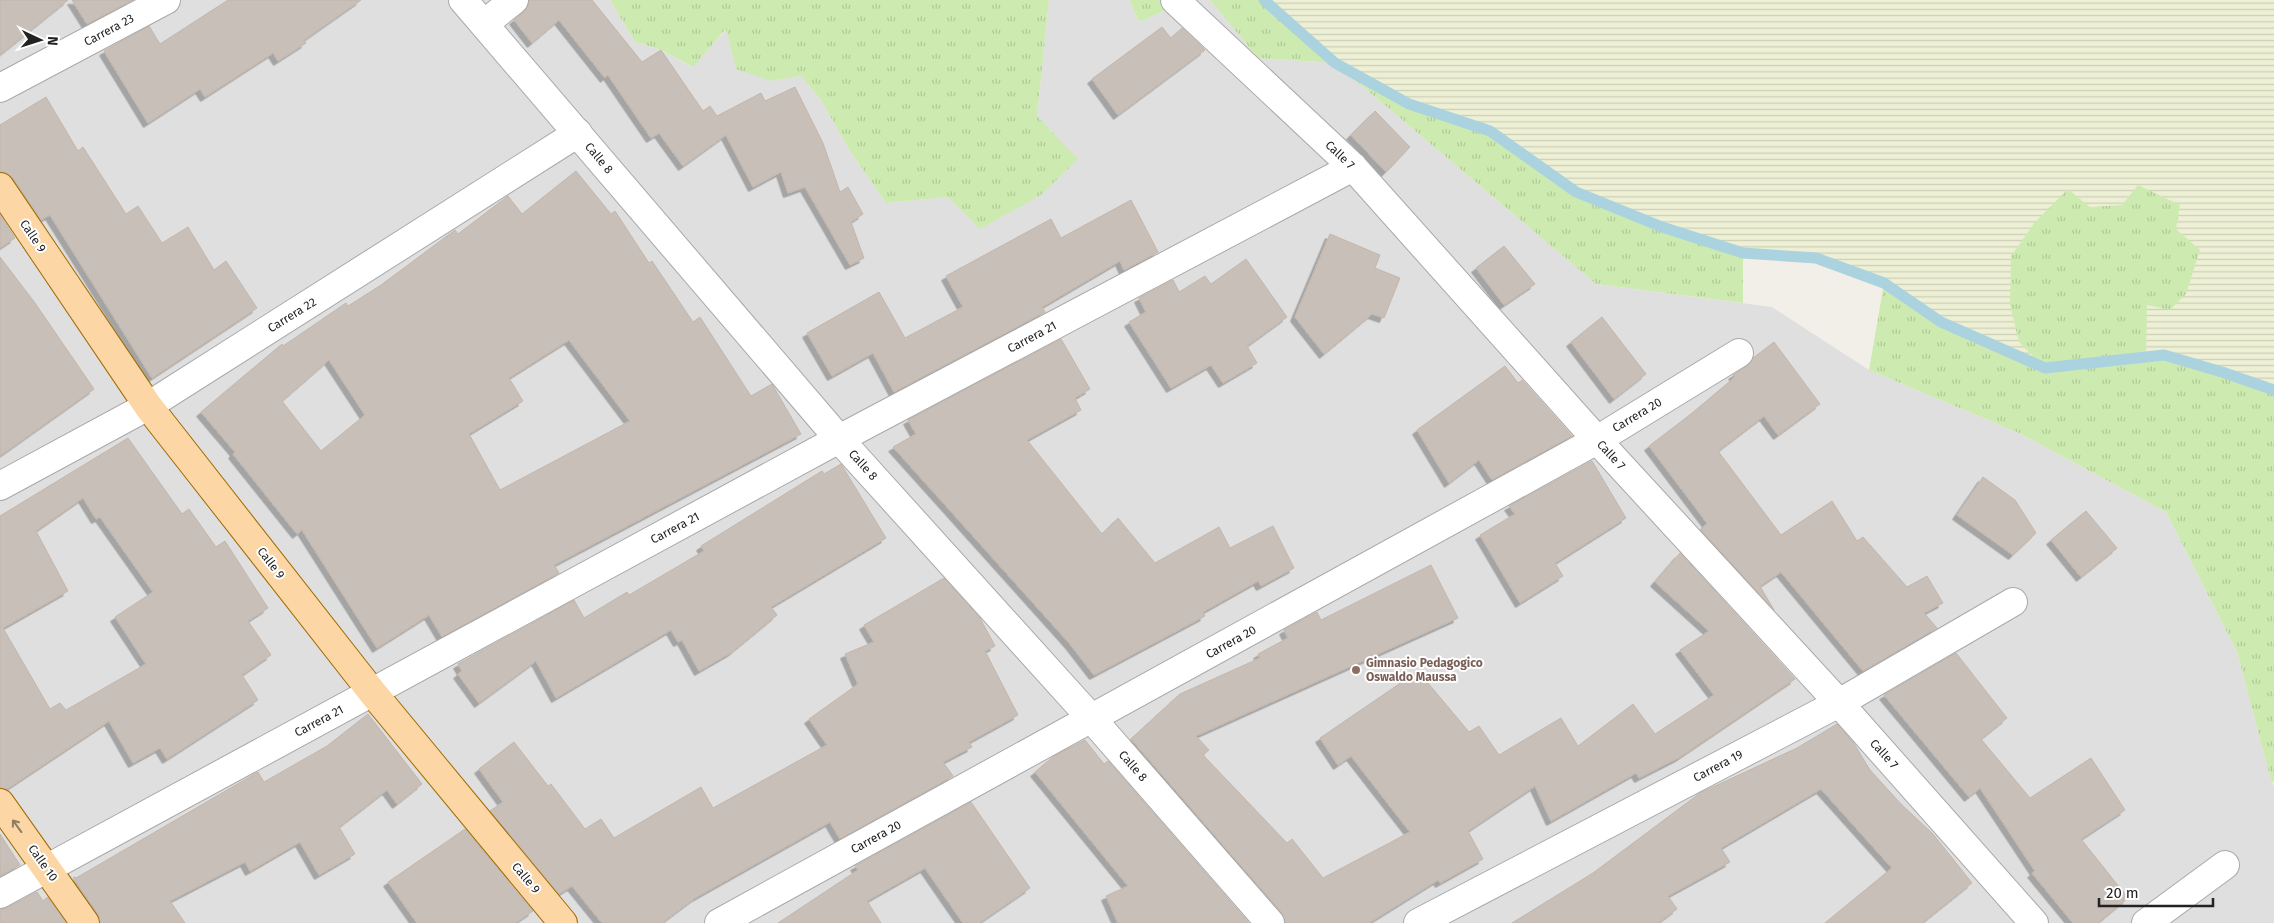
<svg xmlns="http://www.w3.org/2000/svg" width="2274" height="923" viewBox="0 0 2274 923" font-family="'Fira Sans',sans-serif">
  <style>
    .residential { fill: #e0dfdf }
    .farmland { fill: url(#farmland-rules) }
    .grass { fill: url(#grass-tufts) }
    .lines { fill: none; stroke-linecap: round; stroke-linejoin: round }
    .stream { stroke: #aad3df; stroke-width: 11 }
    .building { fill: #c7bfb8; stroke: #c4b6ab; fill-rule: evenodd; filter: url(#shadow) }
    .minor-casing { stroke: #a9a9a9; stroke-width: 30 }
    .major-casing { stroke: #a06b00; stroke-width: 30 }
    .minor { stroke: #fff; stroke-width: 28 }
    .major { stroke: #fcd6a4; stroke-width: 28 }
    .oneway { stroke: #8f7c63 }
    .education-dot { fill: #8d6e63; stroke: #fff; stroke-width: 2 }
    .labels { text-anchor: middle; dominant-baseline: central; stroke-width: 4; stroke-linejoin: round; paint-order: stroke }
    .street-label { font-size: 12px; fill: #222; stroke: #fff }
    .education-label { font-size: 12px; font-weight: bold; fill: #785e54; stroke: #fff; text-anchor: start }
  </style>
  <defs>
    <pattern id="farmland-rules" width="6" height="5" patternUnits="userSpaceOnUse" patternTransform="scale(1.25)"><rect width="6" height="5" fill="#eef0d5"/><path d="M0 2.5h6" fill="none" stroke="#ccceb7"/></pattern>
    <pattern id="grass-tufts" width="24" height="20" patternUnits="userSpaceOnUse" patternTransform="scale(1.25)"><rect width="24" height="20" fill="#cdebb0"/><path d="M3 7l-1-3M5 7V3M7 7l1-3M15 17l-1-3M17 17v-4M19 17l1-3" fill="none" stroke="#b0c997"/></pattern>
    <filter id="shadow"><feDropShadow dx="-4.5" dy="4.5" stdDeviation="0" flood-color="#0004"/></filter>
  </defs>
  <rect width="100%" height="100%" fill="#f2efe9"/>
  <polygon class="residential" points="0,0 610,0 635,42 661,50 692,67 727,29 771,81 801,76 821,100 850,151 886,203 948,197 1037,116 1049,0 1129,0 1139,22 1189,0 1210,0 1258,58 1335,63 1596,284 1772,307 1869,370 2019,433 2166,512 2237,652 2272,784 2274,785 2274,923 0,923"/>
  <polygon class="farmland" points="1264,0 2274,0 2274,390 2222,372 2164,355 2045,368 1941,322 1884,283 1816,258 1743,253 1662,227 1576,192 1490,131 1409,104 1335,63"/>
  <g class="grass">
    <polygon points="610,0 1049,0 1037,116 1078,159 1041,195 980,229 948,197 886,203 850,151 821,100 801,76 771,81 736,69 726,29 693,67 661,50 635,42"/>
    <polygon points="1129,0 1189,0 1139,22"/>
    <polygon points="1210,0 1264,0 1335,63 1409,104 1490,131 1576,192 1662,227 1743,253 1743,303 1596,284 1335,63 1258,58"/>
    <path d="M 2138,185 L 2180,205 L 2176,229 L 2200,250 L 2186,294 L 2170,310 L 2147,305 L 2146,356 C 2189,356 2233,376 2274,390 L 2274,780 L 2272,784 L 2237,652 L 2166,512 L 2019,433 L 1869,370 L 1884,283 L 1941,322 L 2044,368 L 2019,342 L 2010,305 L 2011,256 L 2035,222 L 2068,189 L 2090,207 L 2122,205 Z"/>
  </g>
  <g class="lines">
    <polyline class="stream" points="1264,0 1335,63 1409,104 1490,131 1576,192 1662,227 1743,253 1816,258 1884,283 1941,322 2045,368 2164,355 2222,372 2274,390"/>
  </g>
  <g class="building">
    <polygon points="0,0 68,0 0,55"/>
    <polygon points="72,0 133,0 87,24"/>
    <polygon points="228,0 361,0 304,40 306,43 278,61 273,53 205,97 200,89 148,123 104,51 149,26 160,44"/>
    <polygon points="529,0 592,0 642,62 661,50 703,111 710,106 717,116 761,93 765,101 795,87 823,143 840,192 848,187 863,214 851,222 864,258 850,265 805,187 788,193 781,172 753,187 726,135 683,166 659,133 651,138 608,75 605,78 559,20 532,43 514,20 524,12"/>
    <polygon points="1162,27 1171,38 1182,28 1205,50 1118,115 1092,79"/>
    <polygon points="46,97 78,151 83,147 126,214 138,206 162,243 188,227 214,270 226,261 257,308 152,378 50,215 41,220 13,178 7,173 0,172 0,125"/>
    <polygon points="1375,111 1410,147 1386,172 1351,135"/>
    <path d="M 576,171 L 611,214 L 615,211 L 649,263 L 652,261 L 693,322 L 700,317 L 751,396 L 772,384 L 801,434 L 554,565 L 559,573 L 442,637 L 429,615 L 377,648 L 302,530 L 297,534 L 233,454 L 235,452 L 201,412 L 282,344 L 283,346 L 346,303 L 348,306 L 381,285 L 455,230 L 458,234 L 508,196 L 522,214 ZM 569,340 L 630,421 L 500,490 L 469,434 L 523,401 L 509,378 ZM 329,360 L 365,415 L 321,451 L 282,401 Z"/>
    <polygon points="1131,200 1158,252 1124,270 1120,261 1042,307 1045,312 894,392 873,353 832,376 807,333 879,292 905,338 963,307 946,276 1051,219 1061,238"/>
    <polygon points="0,215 15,238 0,248"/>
    <polygon points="1330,234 1380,255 1375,268 1400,278 1384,318 1372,314 1324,354 1295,317"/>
    <polygon points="1504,246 1535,284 1504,305 1476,268"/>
    <polygon points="0,257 35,303 94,389 0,456"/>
    <polygon points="1246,259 1287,317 1247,346 1257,363 1223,383 1211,365 1171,388 1129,322 1146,312 1139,298 1173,280 1179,292 1205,276 1211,284"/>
    <polygon points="1602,317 1646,374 1614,399 1571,342"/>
    <polygon points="1061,339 1090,389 1075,398 1081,410 1027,440 1102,534 1118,518 1155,563 1219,527 1230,548 1273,526 1294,568 1261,586 1258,581 1203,612 1205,616 1094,675 1070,644 893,447 916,434 908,420"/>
    <polygon points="1774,342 1820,404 1778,435 1764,416 1718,451 1781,535 1832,501 1857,541 1863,537 1907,587 1927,576 1943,603 1924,613 1937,628 1863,671 1781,572 1760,586 1774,610 1701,530 1707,523 1649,446 1691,414 1735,377 1733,375 1747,366 1753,358"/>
    <polygon points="1505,366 1518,383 1522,380 1572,436 1492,480 1479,460 1449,483 1417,430"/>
    <path d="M 128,438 L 182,514 L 189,509 L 216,547 L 225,541 L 268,608 L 248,621 L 271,655 L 242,675 L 258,700 L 167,759 L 160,748 L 133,763 L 109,721 L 7,789 L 0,788 L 0,516 ZM 83,498 L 96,519 L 100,517 L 153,592 L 115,617 L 146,664 L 66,710 L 60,703 L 50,709 L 3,628 L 68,591 L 36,531 Z"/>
    <polygon points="1592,461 1626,518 1555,563 1563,576 1520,603 1480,535 1515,514 1509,506"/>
    <polygon points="841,464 886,538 771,607 777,615 732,652 699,671 682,640 678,642 671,630 556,698 536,661 479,703 458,674 462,671 458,664 574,600 584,618 627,592 629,595 704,551 701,546 822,471 824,474"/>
    <polygon points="1983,477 2015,500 2036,533 2013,555 1957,515"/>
    <polygon points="2086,511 2117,548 2081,577 2051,540"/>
    <polygon points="1680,553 1795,679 1680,757 1639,778 1636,773 1551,821 1535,786 1468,831 1483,859 1440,883 1438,880 1369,923 1285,923 1282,913 1131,739 1180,694 1260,658 1258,654 1288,638 1284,630 1317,612 1321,620 1431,565 1458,618 1196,736 1209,750 1203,755 1287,843 1292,839 1323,878 1410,832 1351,756 1338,765 1320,738 1418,671 1469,732 1479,726 1499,755 1561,718 1578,746 1633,704 1655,734 1714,695 1680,650 1709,631 1655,582"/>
    <polygon points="944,578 980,618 995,646 985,651 1018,715 969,742 972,747 943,762 953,776 840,839 830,822 695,898 662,923 602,923 572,886 559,894 490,811 503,802 479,769 514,742 548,786 551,784 585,829 601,819 614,838 701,787 713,808 827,745 809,719 858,684 845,654 874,642 864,625"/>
    <polygon points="1956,653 2007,718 1981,739 2030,798 2091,758 2125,810 2081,839 2128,898 2098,923 2073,923 2032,873 2035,871 1980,788 1969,797 1884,695"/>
    <polygon points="368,714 422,784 397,804 387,790 339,827 355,854 319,875 300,842 250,871 245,862 170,901 185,923 100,923 98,914 73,878 75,877 76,878 258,772 264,782 327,746"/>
    <polygon points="1837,724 1853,742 1870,770 1901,804 1933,834 1972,883 1922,923 1825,923 1892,868 1821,789 1721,848 1730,862 1668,896 1677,909 1658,923 1512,923 1593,873 1700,793 1797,748"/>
    <polygon points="1085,740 1104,764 1108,761 1249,923 1118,923 1106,896 1128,886 1035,772 1054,756"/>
    <polygon points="971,802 1030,888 979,923 963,923 925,868 867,901 881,923 778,923 858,870 855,866"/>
    <polygon points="465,829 533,911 515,923 417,923 388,882"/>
    <polygon points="0,834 20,865 0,876"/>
    <polygon points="37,892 43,901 48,897 66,923 0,923 0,910 7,908"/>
  </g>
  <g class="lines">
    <defs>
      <g id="minor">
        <polyline points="463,0 839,439 1092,719 1270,923"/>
        <polyline points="1175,0 1353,167 1597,440 1839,703 2034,923"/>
        <polyline points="484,24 514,0"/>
        <polyline points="0,88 166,0"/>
        <polyline points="0,486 148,406 578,133"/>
        <polyline points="0,894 839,439 1353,167"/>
        <polyline points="719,923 1597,440 1739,353"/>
        <polyline points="1418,923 1839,703 2013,602"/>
        <polyline points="2146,923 2225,865"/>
      </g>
      <g id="major">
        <polyline points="0,187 148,406 372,692 563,923"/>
        <polyline points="0,803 85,923"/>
      </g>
    </defs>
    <use href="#minor" class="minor-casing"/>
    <use href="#major" class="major-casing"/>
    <use href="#minor" class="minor"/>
    <use href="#major" class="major"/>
  </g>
  <defs><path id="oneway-shaft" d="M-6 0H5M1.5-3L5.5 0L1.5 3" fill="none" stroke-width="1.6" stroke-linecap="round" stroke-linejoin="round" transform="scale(1.25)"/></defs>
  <use class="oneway" href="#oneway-shaft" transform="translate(17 826) rotate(-126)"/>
  <circle class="education-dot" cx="1356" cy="670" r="5"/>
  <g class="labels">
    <g class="street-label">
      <text transform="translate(109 30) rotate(-28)">Carrera 23</text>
      <text transform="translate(1340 155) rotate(44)">Calle 7</text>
      <text transform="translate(599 158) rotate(50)">Calle 8</text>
      <text transform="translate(33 236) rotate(56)">Calle 9</text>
      <text transform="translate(292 315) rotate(-32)">Carrera 22</text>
      <text transform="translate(1032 337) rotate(-28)">Carrera 21</text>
      <text transform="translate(1637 415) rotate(-31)">Carrera 20</text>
      <text transform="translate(1611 455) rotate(47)">Calle 7</text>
      <text transform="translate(863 465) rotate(48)">Calle 8</text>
      <text transform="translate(675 528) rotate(-28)">Carrera 21</text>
      <text transform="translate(271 563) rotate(52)">Calle 9</text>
      <text transform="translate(1231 642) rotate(-29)">Carrera 20</text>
      <text transform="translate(319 721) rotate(-28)">Carrera 21</text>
      <text transform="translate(1884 754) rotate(48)">Calle 7</text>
      <text transform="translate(1133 766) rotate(49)">Calle 8</text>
      <text transform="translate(1718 766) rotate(-28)">Carrera 19</text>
      <text transform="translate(876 837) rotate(-29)">Carrera 20</text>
      <text transform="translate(43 863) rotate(55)">Calle 10</text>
      <text transform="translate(526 878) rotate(50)">Calle 9</text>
    </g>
    <g class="education-label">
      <text x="1366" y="663">Gimnasio Pedagogico<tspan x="1366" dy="14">Oswaldo Maussa</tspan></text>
    </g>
  </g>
  <g transform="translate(40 40) rotate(94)" stroke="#ffffff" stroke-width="4" paint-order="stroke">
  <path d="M0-4L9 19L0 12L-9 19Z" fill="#222222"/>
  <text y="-8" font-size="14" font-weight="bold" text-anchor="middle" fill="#222222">N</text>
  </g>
  <path d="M2099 898v8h114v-8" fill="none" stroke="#222222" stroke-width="2.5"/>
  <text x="2106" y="898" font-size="15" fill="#222222" stroke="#ffffff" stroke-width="4" paint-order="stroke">20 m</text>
</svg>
